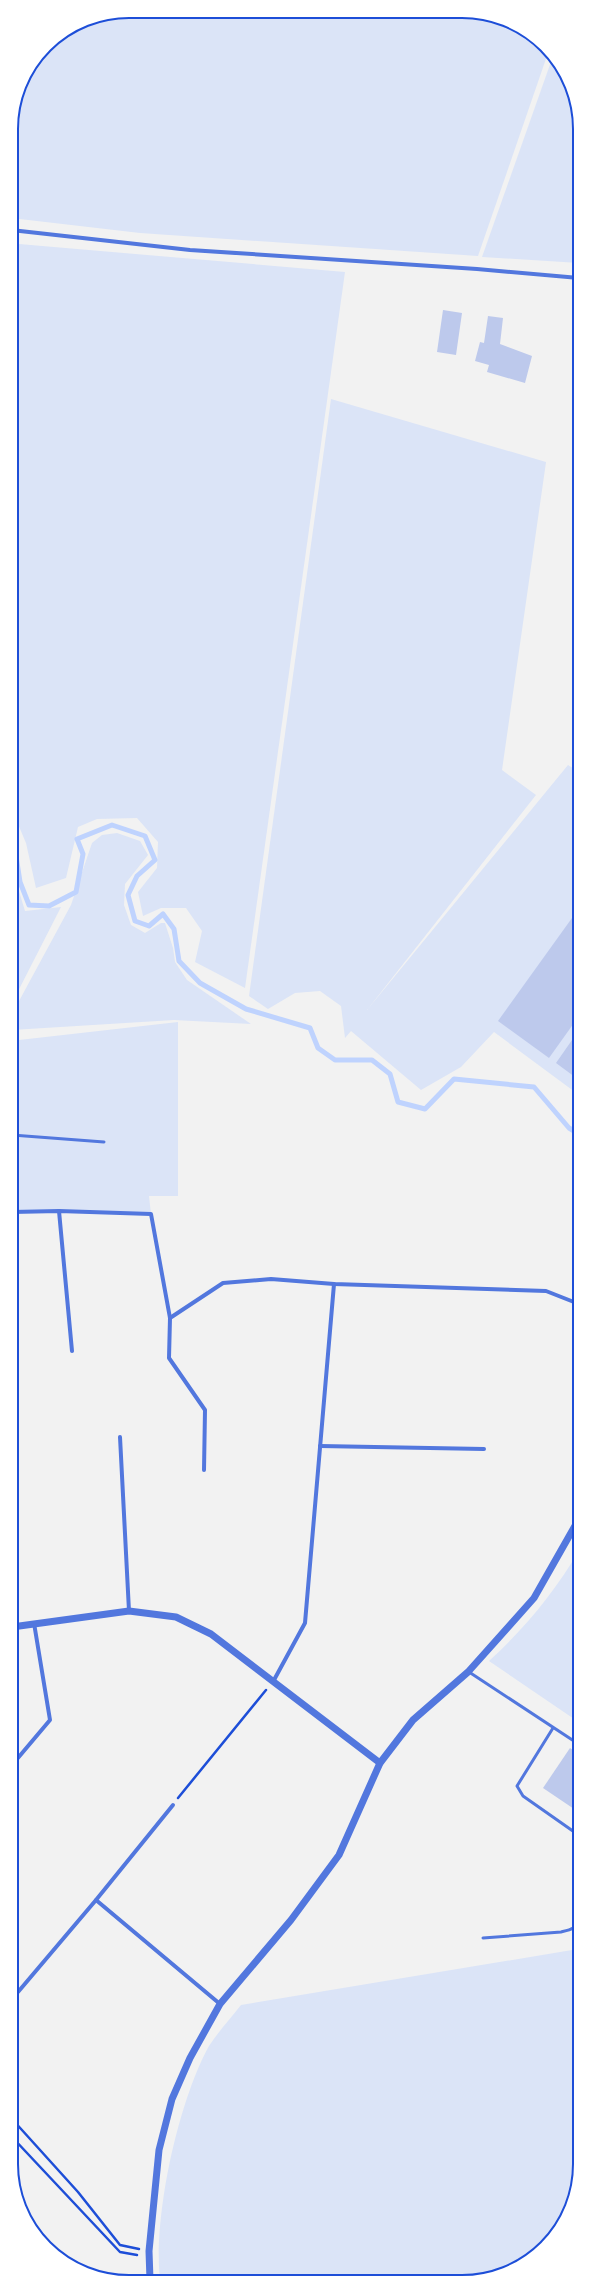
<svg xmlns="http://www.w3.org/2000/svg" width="591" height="2293" viewBox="0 0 591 2293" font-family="Rubik,sans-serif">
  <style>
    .green { fill: #dbe4f7 }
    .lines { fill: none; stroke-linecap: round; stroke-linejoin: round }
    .stream { stroke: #bfd3fe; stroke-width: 5 }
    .building { fill: #bdc9ec }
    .path { stroke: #1d4ed8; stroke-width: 2.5 }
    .service { stroke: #5277de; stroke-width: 3 }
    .minor { stroke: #5277de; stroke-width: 4 }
    .tertiary { stroke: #5277de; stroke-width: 7 }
    .rim { fill: none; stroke: #1d4ed8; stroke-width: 2 }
  </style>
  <rect width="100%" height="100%" fill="#f2f2f2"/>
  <g class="green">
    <polygon points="129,11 485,13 521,27 549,50 478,256 140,233 11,218 11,126 20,84 46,45 84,20"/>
    <polygon points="553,56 568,77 579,113 579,263 482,257"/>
    <polygon points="19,244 345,272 245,988 195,962 202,931 186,908 161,908 143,916 138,892 157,868 158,842 137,818 97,819 78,827 66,878 36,888 26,843 12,810 11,293"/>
    <polygon points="331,399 546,462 502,770 536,795 367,1010 568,765 579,772 579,1095 494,1032 461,1067 421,1090 351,1031 345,1038 341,1006 320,991 295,993 268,1009 249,996"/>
    <polygon points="117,833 140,841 148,855 125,884 124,905 131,925 145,933 161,923 165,923 173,948 175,962 187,980 251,1024 174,1020 12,1030 12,1014 71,905 92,843 102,835"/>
    <polygon points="12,868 25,911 61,907 12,1003"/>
    <polygon points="178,1022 178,1196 149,1196 151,1214 12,1212 12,1047 19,1040"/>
    <path d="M 580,1549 L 580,1723 L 489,1661 C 526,1627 554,1593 580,1549 Z"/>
    <path d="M 572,1950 L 580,1961 L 580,2171 L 571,2209 L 551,2242 L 514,2270 L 478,2281 L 160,2280 C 153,2217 178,2102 209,2046 C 218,2032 231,2018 241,2005 Z"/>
  </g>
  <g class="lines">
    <polyline class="stream" points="12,837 14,843 20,882 29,905 49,906 76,892 83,854 77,839 112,825 145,836 155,860 137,876 128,895 135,921 149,926 163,914 174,929 179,961 200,983 246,1009 310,1028 318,1048 335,1060 372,1060 390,1074 398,1102 425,1109 454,1079 534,1087 569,1128 579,1134"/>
  </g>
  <g class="building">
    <polygon points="443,310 462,313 456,355 437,352"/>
    <polygon points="488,316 503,318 500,344 532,356 525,383 487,372 489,365 475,361 480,342 484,343"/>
    <polygon points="572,918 579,922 579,1016 549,1058 498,1021"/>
    <polygon points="579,1030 579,1080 556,1063"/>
    <polygon points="570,1748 580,1755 580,1813 543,1788"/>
  </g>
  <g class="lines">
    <g class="path">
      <polyline points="178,1798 266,1690"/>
      <polyline points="12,2007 15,2000"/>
      <polyline points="12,2119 78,2192 120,2245 139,2249"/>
      <polyline points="12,2137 120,2252 137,2255"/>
    </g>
    <g class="service">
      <polyline points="12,1135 104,1142"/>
      <polyline points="469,1672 580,1745"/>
      <polyline points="553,1728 517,1786 523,1796 580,1836"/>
      <path d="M 483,1938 L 561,1932 C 565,1931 570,1930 573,1928 C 588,1916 569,1880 580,1861"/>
    </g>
    <g class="minor">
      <polyline points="11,230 190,250 477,269 579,278"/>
      <polyline points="59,1211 72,1351"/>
      <polyline points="12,1212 59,1211 151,1214 170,1318 169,1358 205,1410 204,1470"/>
      <polyline points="170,1318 223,1283 271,1279 334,1284 546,1291 579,1304"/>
      <polyline points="120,1437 129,1611"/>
      <polyline points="320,1446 484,1449"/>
      <polyline points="274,1680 305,1623 334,1284"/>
      <polyline points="12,1765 50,1720 34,1623"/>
      <polyline points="96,1900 220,2004"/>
      <polyline points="18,1992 96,1900 173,1805"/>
    </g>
    <g class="tertiary">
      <polyline points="12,1627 129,1611 176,1617 211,1634 380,1763"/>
      <polyline points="150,2280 149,2251 159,2150 172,2099 190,2058 220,2004 291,1920 339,1855 380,1763 413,1720 468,1672 534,1598 580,1517"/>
    </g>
  </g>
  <path d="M0 0H591V2293H0ZM129 18H462A111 111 0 0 1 573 129V2164A111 111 0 0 1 462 2275H129A111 111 0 0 1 18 2164V129A111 111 0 0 1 129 18Z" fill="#fff" fill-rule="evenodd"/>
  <path class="rim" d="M129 18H462A111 111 0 0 1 573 129V2164A111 111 0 0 1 462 2275H129A111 111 0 0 1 18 2164V129A111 111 0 0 1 129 18Z"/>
</svg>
